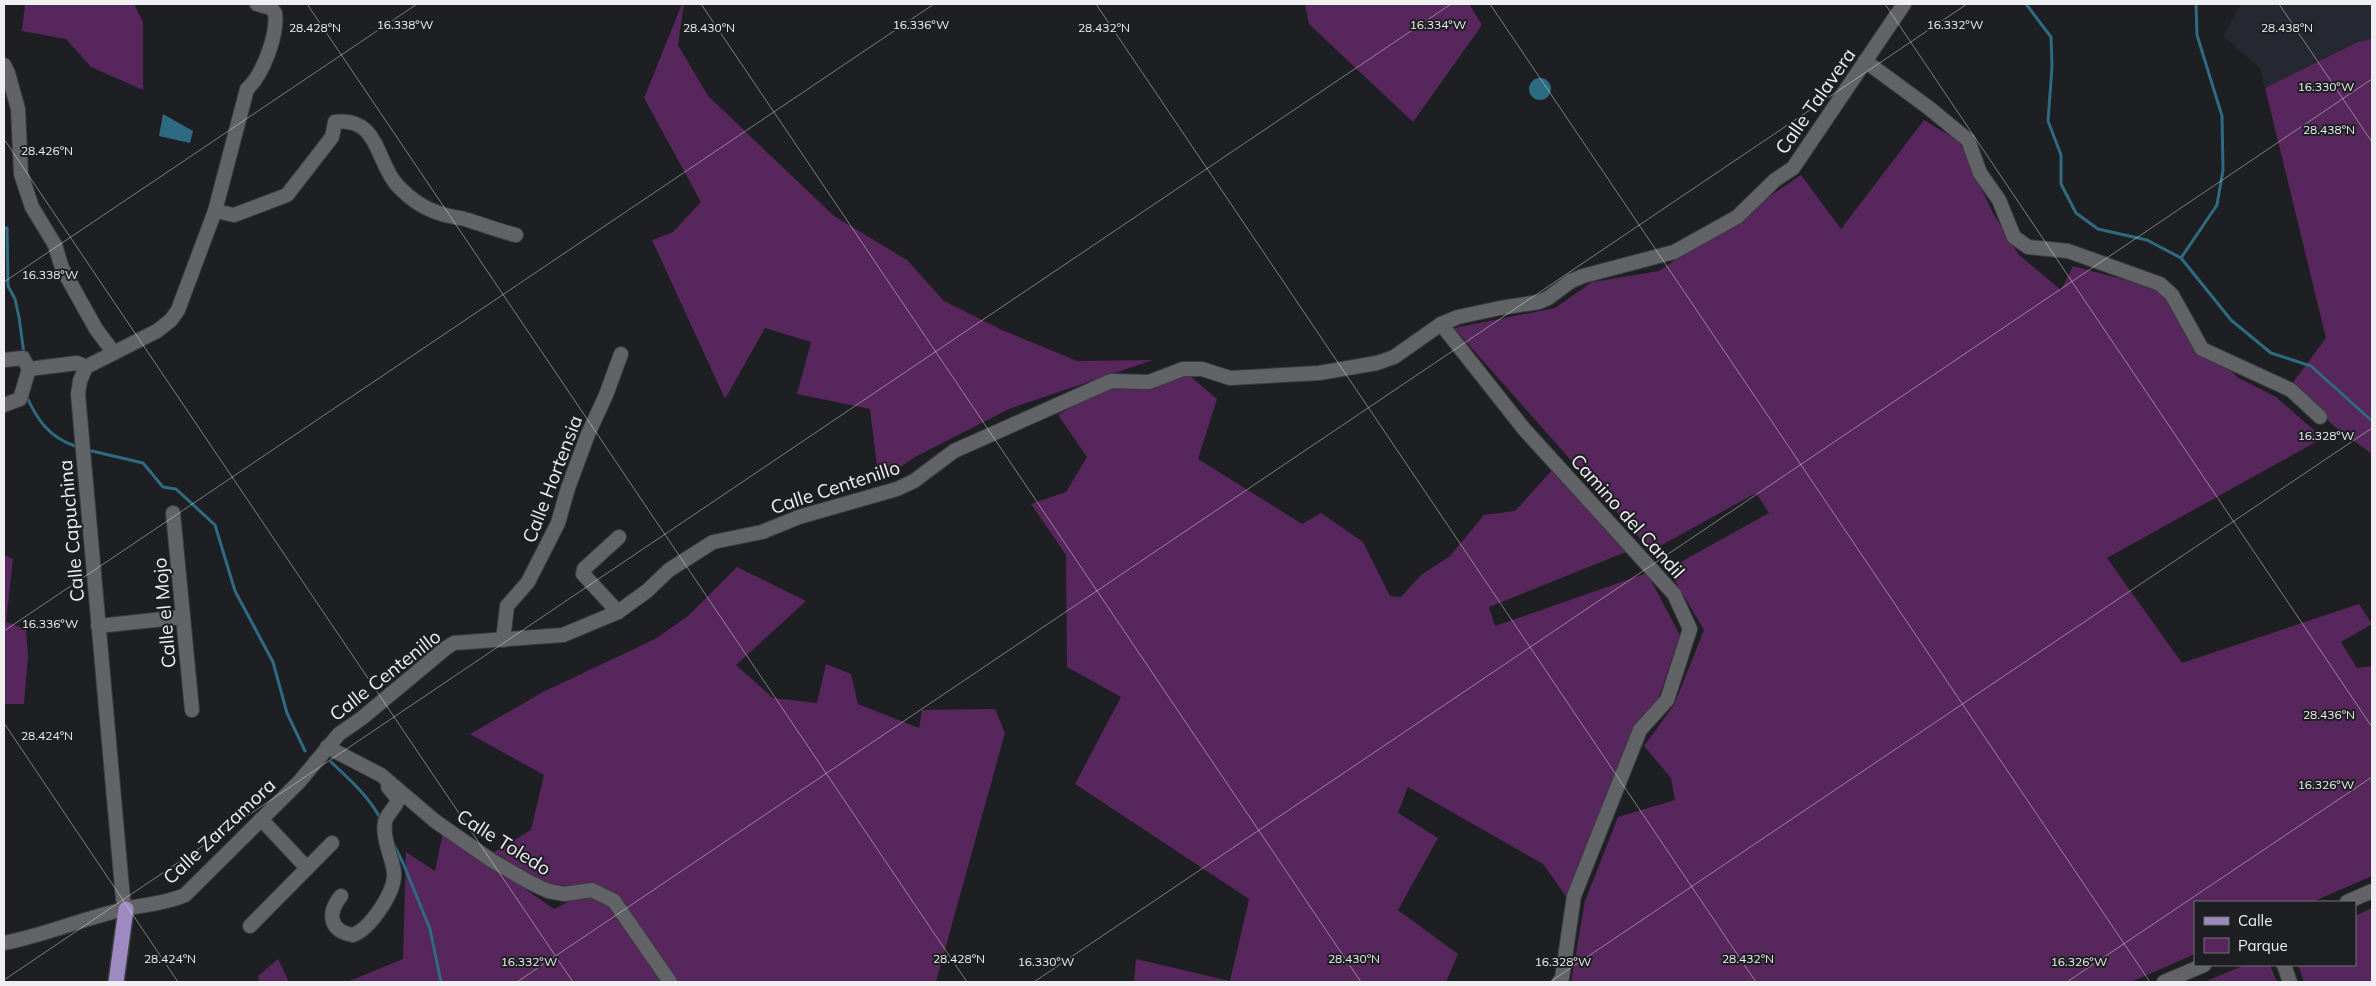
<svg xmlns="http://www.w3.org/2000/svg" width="2376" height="986" viewBox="0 0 2376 986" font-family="Mulish,sans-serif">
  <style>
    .built { fill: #262831 }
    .green { fill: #57265c }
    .water { fill: #2e6b83 }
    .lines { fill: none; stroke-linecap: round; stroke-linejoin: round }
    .stream { stroke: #2e6b83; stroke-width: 3 }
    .minor-casing { stroke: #3b3c3f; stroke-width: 16 }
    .major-casing { stroke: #3b3c3f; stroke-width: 18 }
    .minor { stroke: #626366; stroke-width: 14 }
    .major { stroke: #9c8ac1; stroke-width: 15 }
    .ticks { fill: none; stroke: #efeff2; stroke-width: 1; stroke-opacity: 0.45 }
    .labels { text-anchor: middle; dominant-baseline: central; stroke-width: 4; stroke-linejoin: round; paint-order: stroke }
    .street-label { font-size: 19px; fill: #efeff2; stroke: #1e1f22 }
    .ticks-label { font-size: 12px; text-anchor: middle; fill: #efeff2; stroke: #1e1f22; stroke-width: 4; stroke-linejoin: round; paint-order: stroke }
  </style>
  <rect width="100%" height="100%" fill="#1e1f22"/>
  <polygon class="built" points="2241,4 2372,4 2372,39 2358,43 2265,88 2260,68 2223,36"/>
  <g class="green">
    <polygon points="25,4 134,4 143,22 143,90 91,67 66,39 22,31"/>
    <polygon points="682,4 684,4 678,45 708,96 834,216 907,260 944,301 1002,330 1077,361 1153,360 1009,409 915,457 879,482 870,409 797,394 811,342 765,328 725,399 652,240 673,232 701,202 644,98"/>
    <polygon points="1305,4 1469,4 1482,25 1413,122 1309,24"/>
    <polygon points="2372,39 2372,454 2335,427 2291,385 2326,338 2265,88 2358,42"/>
    <polygon points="1924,120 1959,141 1993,213 2019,255 2061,290 2073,266 2155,288 2237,377 2276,397 2323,438 2107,558 2182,663 2359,604 2372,624 2341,642 2357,668 2372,666 2372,876 2312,902 2195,902 2195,954 2131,982 1571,982 1585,901 1618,817 1675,800 1671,778 1644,746 1674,705 1704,630 1668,569 1769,513 1756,493 1651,551 1454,328 1555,308 1592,282 1659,271 1801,175 1841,229"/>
    <polygon points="1189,375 1217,399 1198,459 1302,524 1321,513 1363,542 1390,596 1401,597 1421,575 1450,556 1484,515 1515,511 1555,467 1626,552 1489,607 1495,626 1647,573 1680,635 1660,694 1570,902 1543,864 1408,787 1398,813 1438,838 1398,910 1458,954 1446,982 1134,982 1136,959 1230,981 1249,899 1075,784 1121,697 1067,667 1066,555 1031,504 1066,492 1087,457 1058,415 1105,387 1148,388"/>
    <polygon points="4,555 13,559 6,622 26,629 28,657 24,704 4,704"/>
    <polygon points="737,567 806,601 736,665 773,698 817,703 826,664 851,674 858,704 919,728 922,710 995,709 1005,733 936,982 670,982 611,905 660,982 347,982 403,959 406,852 435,871 443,832 554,909 591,890 545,883 494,852 531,830 544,775 470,734 543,692 655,639 688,616"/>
    <polygon points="2372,908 2372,982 2304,982 2298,965 2355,965 2355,916"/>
    <polygon points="278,959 289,982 259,982 258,976"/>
    <polygon points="2245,965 2270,965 2277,982 2204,982"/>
  </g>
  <g class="water">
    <circle cx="1540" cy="89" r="11"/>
    <polygon points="163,114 193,131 190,143 159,136"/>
  </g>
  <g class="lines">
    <g class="stream">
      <polyline points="2026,4 2051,37 2052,67 2048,121 2061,155 2061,184 2076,213 2098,229 2147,240 2181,258 2231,320 2271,353 2311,366 2372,421"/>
      <polyline points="4,228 7,228 8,286 15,299 19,317 24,354"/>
      <polyline points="2181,258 2217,205 2223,170 2222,116 2197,35 2196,4"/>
      <path d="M 26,395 C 37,420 49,437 75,446"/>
      <polyline points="92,451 143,463 163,487 176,489 215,525 235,591 273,662 287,713 305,751"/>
      <path d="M 331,762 C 349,779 370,797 381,820"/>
      <polyline points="393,843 403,863 430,929 441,982"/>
    </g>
    <defs>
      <g id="minor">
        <polyline points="1865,61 1929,108 1968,140 1980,173 1999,200 2014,237 2028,247 2068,251 2160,284 2172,295 2202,349 2291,390 2320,417"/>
        <polyline points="4,65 8,73 18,109 21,174 32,207 55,245 62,268 96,329 114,353"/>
        <path d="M 215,211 L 234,215 L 287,195 L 332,137 L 335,122 C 379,116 376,162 397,185 C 409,198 424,209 442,214 C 450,217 459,217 468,220 C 484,225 499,231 516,235"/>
        <polyline points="1441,324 1524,429 1674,594 1690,629 1667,700 1640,730 1574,896 1562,978 1559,982"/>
        <polyline points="4,360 23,358 29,369 77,363 86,367"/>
        <polyline points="4,405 20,399 29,369"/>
        <polyline points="173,513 192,710"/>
        <polyline points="618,612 583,574 584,569 619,537"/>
        <polyline points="98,626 183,617"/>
        <polyline points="503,640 507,606 528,582 558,523 568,488 588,434 606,395 621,354"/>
        <polyline points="327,747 381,775 435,821 491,860 529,882 548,891 564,894 592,890 614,901 670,982"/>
        <polyline points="261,819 307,868"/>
        <path d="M 341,896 C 327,913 329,931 353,935 C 371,928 396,891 394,872 C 392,857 382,838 385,822 C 387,813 396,808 398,799 L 388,787"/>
        <polyline points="2347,902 2372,891"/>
        <path d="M 126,909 L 123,899 L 78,394 L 80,381 L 86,367 L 157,331 L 171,320 L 178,310 L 215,211 L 247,89 C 263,75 278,34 275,13 L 271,8 L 257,4"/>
        <polyline points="250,926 332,843"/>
        <path d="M 4,943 C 45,935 84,918 125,909 C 146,904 165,904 185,895 L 299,782 L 339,734 L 362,718 L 446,648 L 454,643 L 563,635 L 618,612 L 647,591 L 669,570 L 713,542 L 762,532 L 799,517 L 897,489 L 914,481 L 954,451 L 1111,381 L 1149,382 L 1183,369 L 1202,369 L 1230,378 L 1319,373 L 1377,363 L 1394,357 L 1441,324 L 1458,317 L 1500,308 L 1539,302 L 1548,298 L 1571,281 L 1583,276 L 1674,252 L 1737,217 L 1775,180 L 1793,168 L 1904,4"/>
        <polyline points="2284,965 2290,982"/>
        <polyline points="2164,982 2204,965"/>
      </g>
      <polyline id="major" points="116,982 126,909"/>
    </defs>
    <use href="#minor" class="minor-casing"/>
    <use href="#major" class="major-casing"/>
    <use href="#minor" class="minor"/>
    <use href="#major" class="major"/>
  </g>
  <path class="ticks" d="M 307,4 L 967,982M 701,4 L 1361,982M 1096,4 L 1756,982M 1490,4 L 2150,982M 1885,4 L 2372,727M 2279,4 L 2372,142M 4,139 L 573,982M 4,282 L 417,4M 4,631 L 934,4M 4,723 L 178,982M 4,980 L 1451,4M 517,982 L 1967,4M 1034,982 L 2372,79M 1550,982 L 2372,428M 2067,982 L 2372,777"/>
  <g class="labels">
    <g class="street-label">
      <text transform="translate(1815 101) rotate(-55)">Calle Talavera</text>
      <text transform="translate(552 479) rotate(-69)">Calle Hortensia</text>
      <text transform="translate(835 487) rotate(-18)">Calle Centenillo</text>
      <text transform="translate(1628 516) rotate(48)">Camino del Candil</text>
      <text transform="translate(71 531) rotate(-95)">Calle Capuchina</text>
      <text transform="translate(164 613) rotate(-95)">Calle el Mojo</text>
      <text transform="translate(385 675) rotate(-38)">Calle Centenillo</text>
      <text transform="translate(219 831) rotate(-43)">Calle Zarzamora</text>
      <text transform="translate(504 842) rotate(32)">Calle Toledo</text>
    </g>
  </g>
  <g class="ticks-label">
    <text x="405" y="29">16.338°W</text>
    <text x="921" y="29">16.336°W</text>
    <text x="1438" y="29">16.334°W</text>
    <text x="1955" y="29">16.332°W</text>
    <text x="2287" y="32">28.438°N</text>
    <text x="315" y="32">28.428°N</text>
    <text x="709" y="32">28.430°N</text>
    <text x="1104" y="32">28.432°N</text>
    <text x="2326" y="91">16.330°W</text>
    <text x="2329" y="134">28.438°N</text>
    <text x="47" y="155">28.426°N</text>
    <text x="50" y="279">16.338°W</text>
    <text x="2326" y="440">16.328°W</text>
    <text x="50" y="628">16.336°W</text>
    <text x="2329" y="719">28.436°N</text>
    <text x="47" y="740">28.424°N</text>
    <text x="2326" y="789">16.326°W</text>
    <text x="170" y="963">28.424°N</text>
    <text x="959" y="963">28.428°N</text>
    <text x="1354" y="963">28.430°N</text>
    <text x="1748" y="963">28.432°N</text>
    <text x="529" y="966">16.332°W</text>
    <text x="1046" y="966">16.330°W</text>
    <text x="1563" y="966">16.328°W</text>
    <text x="2079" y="966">16.326°W</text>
  </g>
  <rect width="2376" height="986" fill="none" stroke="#efeff2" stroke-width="10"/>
  <rect x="2194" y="901" width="162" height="65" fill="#1e1f22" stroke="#727275"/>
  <rect x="2204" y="917" width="25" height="8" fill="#9c8ac1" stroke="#727275"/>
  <text x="2238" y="926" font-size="15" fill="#efeff2">Calle</text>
  <rect x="2204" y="938" width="25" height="15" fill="#57265c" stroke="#727275"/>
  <text x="2238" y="951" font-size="15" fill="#efeff2">Parque</text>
</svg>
